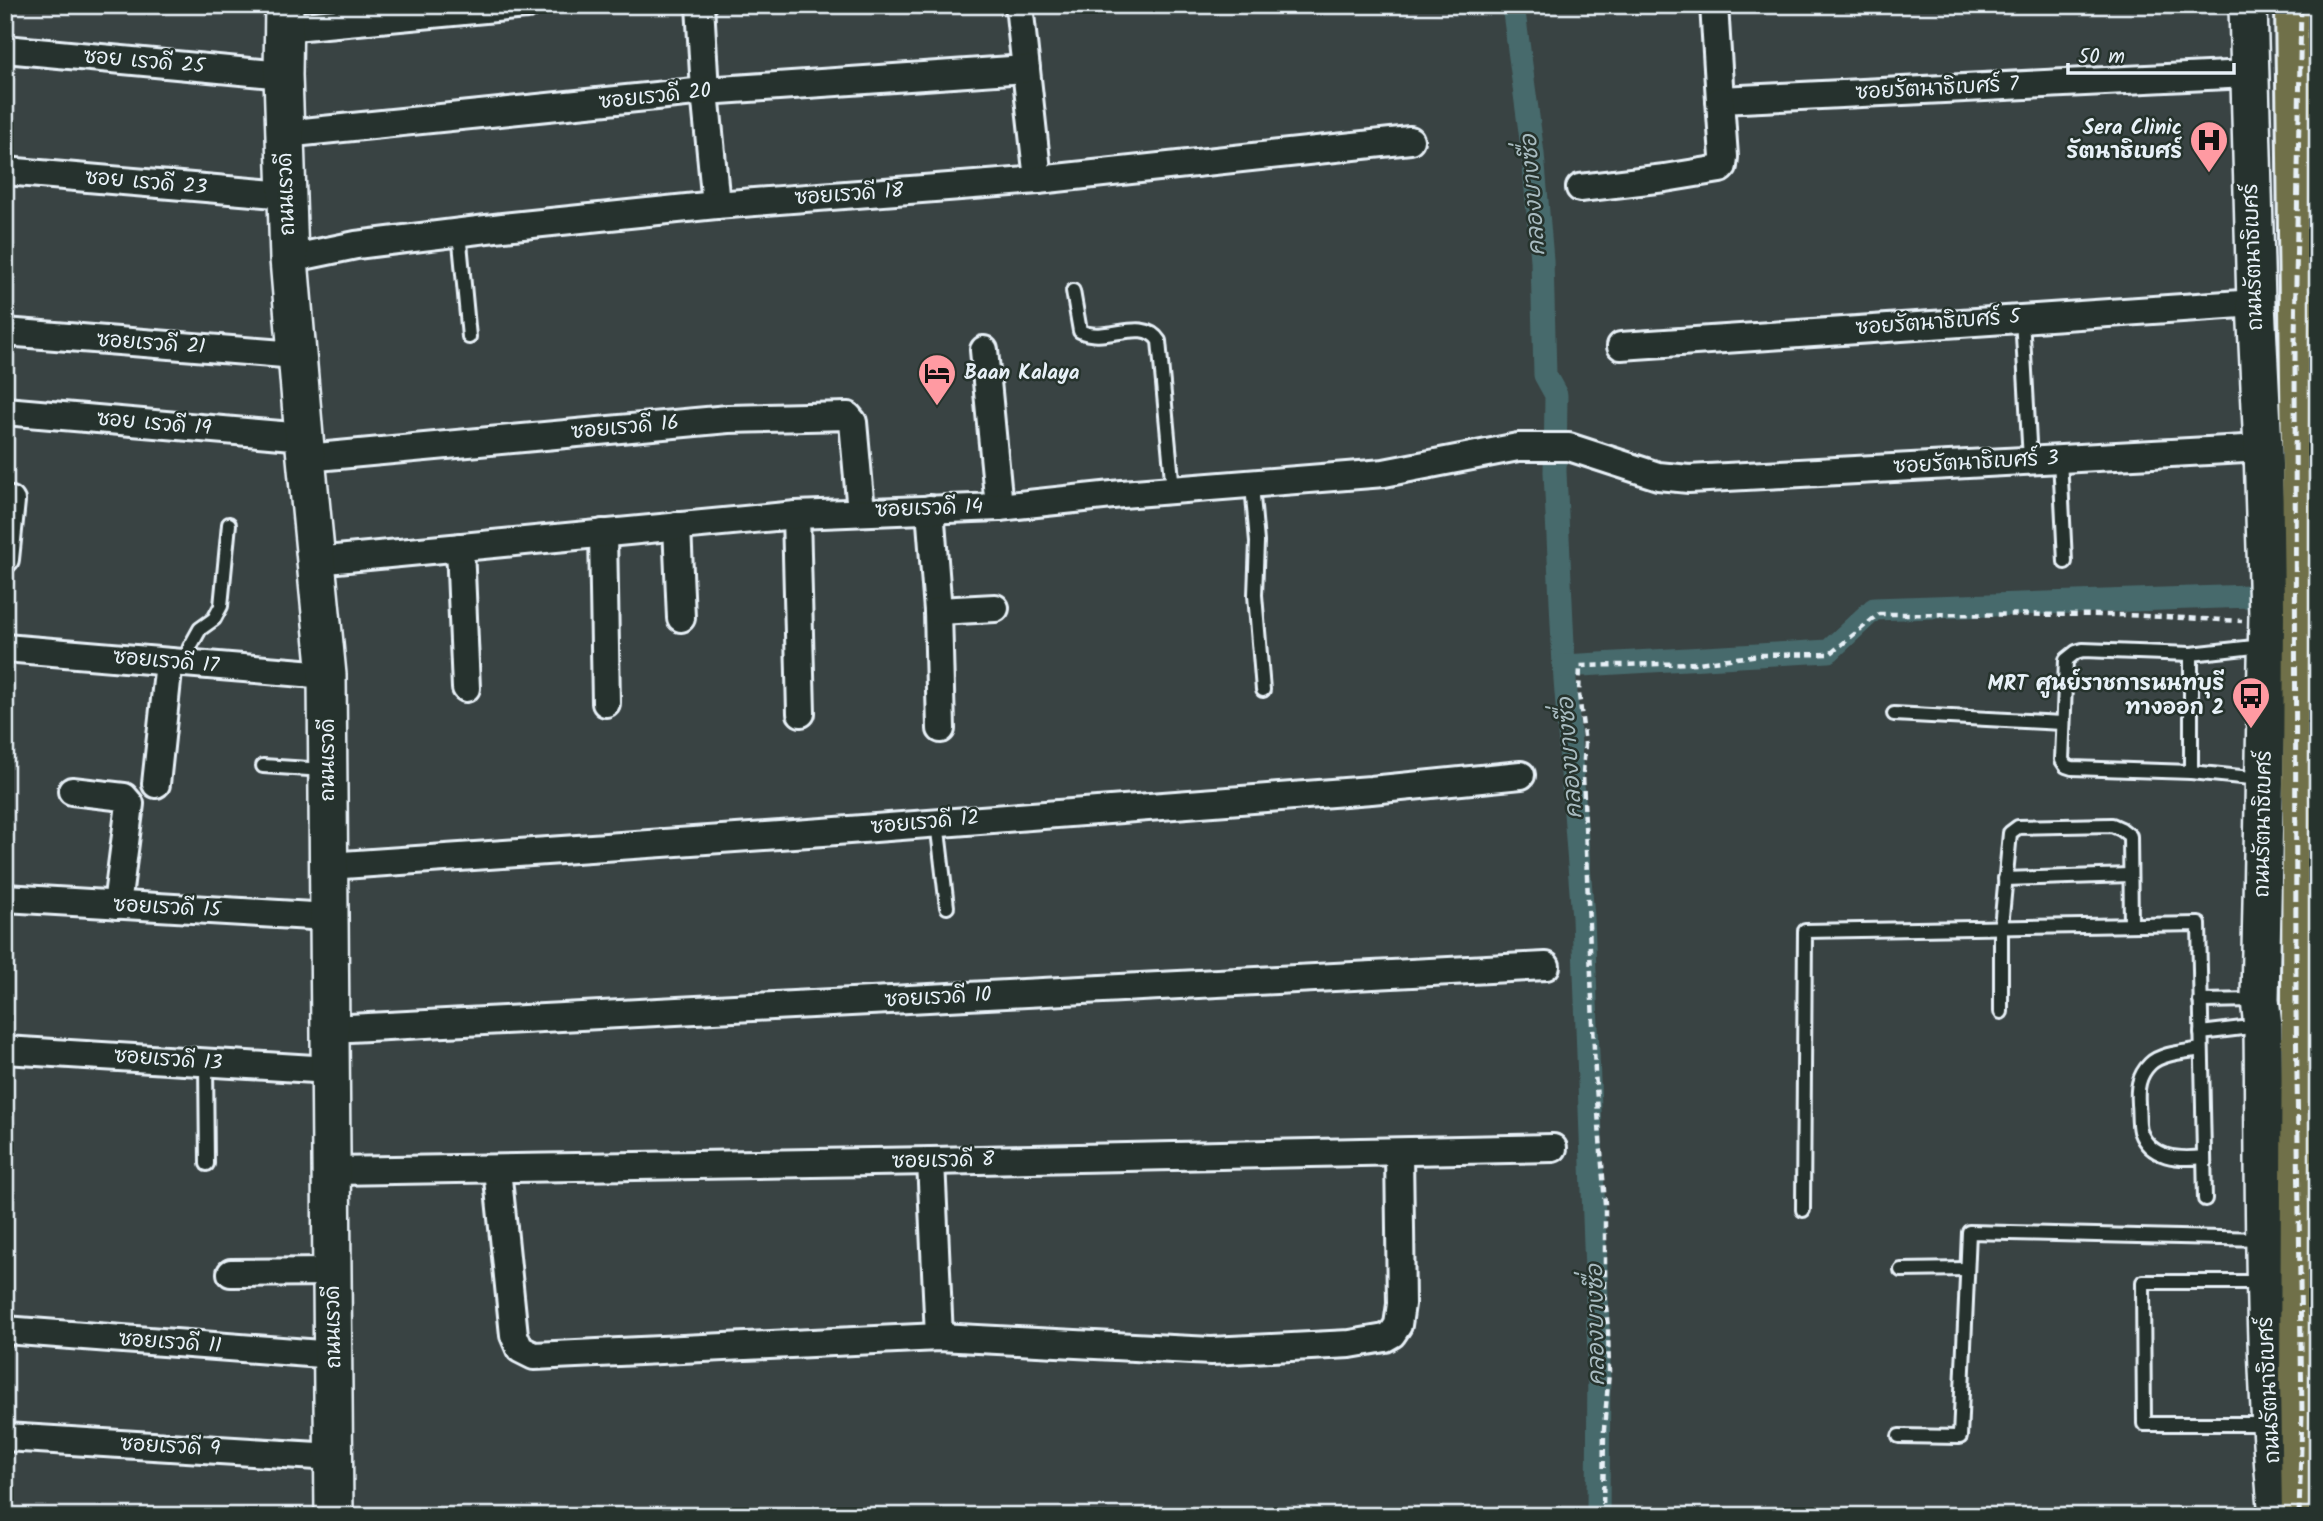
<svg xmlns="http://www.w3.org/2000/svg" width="2323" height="1521" viewBox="0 0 2323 1521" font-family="Kalam,'Playpen Sans Thai',sans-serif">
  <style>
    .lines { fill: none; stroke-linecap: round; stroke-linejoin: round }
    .canal { stroke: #476a6c; stroke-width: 23 }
    .lane-casing { stroke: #e8f1f8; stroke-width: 18 }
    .street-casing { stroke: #e8f1f8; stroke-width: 32 }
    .secondary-casing { stroke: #e8f1f8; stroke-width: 42 }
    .primary-casing { stroke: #e8f1f8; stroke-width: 44 }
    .path { stroke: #e8f1f8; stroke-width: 4.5; stroke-dasharray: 7 5; stroke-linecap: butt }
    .lane { stroke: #26332d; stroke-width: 12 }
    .street { stroke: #26332d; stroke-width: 26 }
    .secondary { stroke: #26332d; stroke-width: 37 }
    .primary { stroke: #70704a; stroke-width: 38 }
    .rail { stroke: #e8f1f8; stroke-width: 5; stroke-dasharray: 10 5; stroke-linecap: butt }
    .labels { text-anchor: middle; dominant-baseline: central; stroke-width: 5; stroke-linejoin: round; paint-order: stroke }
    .street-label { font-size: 21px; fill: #e8f1f8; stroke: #26332d }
    .poi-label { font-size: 21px; font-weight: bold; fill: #e8f1f8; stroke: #26332d; text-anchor: end }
    .water-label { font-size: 23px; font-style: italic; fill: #a8bbc0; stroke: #26332d }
  </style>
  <rect width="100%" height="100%" fill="#394343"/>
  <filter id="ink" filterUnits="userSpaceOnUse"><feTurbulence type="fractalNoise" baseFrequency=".0143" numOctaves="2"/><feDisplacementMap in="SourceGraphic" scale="14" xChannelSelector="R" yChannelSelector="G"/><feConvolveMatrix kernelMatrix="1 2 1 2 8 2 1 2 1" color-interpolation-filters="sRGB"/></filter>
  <g filter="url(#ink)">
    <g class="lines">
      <g class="canal">
        <polyline points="1513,5 1533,154 1542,260 1545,375 1556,395 1555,472 1564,666 1583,918 1591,1136 1599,1353 1598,1516"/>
        <polyline points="1564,666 1829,651 1874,609 2279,595"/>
      </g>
      <defs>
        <g id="lane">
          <polyline points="459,232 469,337"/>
          <path d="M 1073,291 L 1080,331 C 1105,344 1143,316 1159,341 L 1173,490"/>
          <polyline points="2022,318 2030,460"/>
          <polyline points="2060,458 2065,562"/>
          <polyline points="1252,485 1257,542 1255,595 1263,690"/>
          <polyline points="185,663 190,647 200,629 214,619 221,606 229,524"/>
          <polyline points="1894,714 2063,723"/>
          <polyline points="263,766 324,770"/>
          <polyline points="2191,772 2191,654"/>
          <polyline points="2261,779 2191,772 2072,768 2066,766 2062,760 2066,660 2076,652 2083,650 2191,654 2263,646"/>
          <polyline points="937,822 947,907"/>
          <polyline points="2005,879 2130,875"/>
          <polyline points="2200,1001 2256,1000"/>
          <polyline points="2001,1012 2001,927 2010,833 2018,827 2112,825 2121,829 2130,836 2131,925"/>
          <polyline points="2201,1033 2259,1026"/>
          <path d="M 2201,1049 C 2186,1052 2161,1053 2150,1064 C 2138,1076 2137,1089 2138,1104 C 2139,1113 2138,1123 2140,1131 C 2150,1159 2179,1160 2204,1157"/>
          <polyline points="206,1062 207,1164"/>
          <polyline points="1803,1210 1805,931 2199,924 2205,1199"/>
          <polyline points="1901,1270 1967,1269"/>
          <polyline points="2262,1282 2143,1282 2144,1424 2267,1424"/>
          <polyline points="1899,1436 1960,1437 1969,1232 2262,1239"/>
        </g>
        <g id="street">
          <polyline points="700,5 705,91 716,205"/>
          <polyline points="1019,5 1038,180"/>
          <polyline points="1714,5 1720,100 2248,74"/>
          <polyline points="283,28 527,5"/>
          <polyline points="5,49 283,75"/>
          <polyline points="284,134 705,91 1026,69"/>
          <polyline points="5,171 287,195"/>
          <polyline points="1580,188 1665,178 1720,169 1723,166 1724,157 1720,100"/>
          <polyline points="289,259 356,245 503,227 716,205 1038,180 1410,140"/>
          <polyline points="5,332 296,355"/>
          <polyline points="1621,346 2256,303"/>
          <polyline points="984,350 999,507"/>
          <polyline points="5,411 304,437"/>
          <polyline points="306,458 728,419 848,416 853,422 861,511"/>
          <polyline points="930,509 938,611 941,729"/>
          <polyline points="796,515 801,713"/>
          <polyline points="677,526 681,618"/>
          <polyline points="603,533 606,703"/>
          <polyline points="460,547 466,688"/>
          <polyline points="5,559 11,501"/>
          <polyline points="316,561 796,515 999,507 1122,494 1384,473 1518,447 1569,447 1658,476 1689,479 2263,448"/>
          <polyline points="938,611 995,608"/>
          <polyline points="5,648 327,675"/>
          <polyline points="156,784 169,662"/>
          <polyline points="72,791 124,797 130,804 117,905"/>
          <polyline points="328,866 823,832 1371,790 1521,775"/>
          <polyline points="5,898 329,917"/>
          <polyline points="330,1029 1546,966"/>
          <polyline points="5,1050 330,1070"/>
          <polyline points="931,1161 939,1337"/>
          <polyline points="497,1169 514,1335 520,1349 534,1356 939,1337 1211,1351 1350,1344 1385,1338 1392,1334 1398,1325 1401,1304 1399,1152"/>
          <polyline points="332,1171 931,1161 1553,1148"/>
          <polyline points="231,1273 333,1272"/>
          <polyline points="5,1330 334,1355"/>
          <polyline points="5,1437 334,1457"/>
        </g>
        <g id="secondary">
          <polyline points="284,5 283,75 289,259 304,437 327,675 334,1516"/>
          <path d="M 2248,5 L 2256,303 L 2263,448 L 2268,615 L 2260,1000 L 2263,1026 C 2265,1189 2262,1353 2278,1516"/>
        </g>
        <polyline id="primary" points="2295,5 2303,606 2299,1381 2301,1516"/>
      </defs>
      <use href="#lane" class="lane-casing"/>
      <use href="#street" class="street-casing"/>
      <use href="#secondary" class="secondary-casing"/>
      <use href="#primary" class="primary-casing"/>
      <polyline class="path" points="1603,1516 1604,1429 1609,1372 1608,1329 1605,1295 1605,1204 1595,1073 1587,876 1583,774 1585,744 1579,694 1580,666 1698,663 1760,655 1830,654 1879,614 2127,615 2242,621"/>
      <use href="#lane" class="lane"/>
      <use href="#street" class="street"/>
      <use href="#secondary" class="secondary"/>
      <use href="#primary" class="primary"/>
      <polyline class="rail" points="2299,1516 2302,1414 2296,1009 2295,338 2301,5"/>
    </g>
  </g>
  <defs>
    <symbol id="hospital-pin" viewBox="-11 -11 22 30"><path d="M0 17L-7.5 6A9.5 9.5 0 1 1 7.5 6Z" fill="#ff9aa2" stroke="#26332d"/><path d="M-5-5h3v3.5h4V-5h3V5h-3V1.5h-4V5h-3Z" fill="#111"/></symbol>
    <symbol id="hotel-pin" viewBox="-11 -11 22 30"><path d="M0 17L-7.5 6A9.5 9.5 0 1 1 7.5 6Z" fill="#ff9aa2" stroke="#26332d"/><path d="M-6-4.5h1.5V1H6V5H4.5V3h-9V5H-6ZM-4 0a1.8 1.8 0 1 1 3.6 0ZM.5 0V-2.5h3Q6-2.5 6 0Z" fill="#111"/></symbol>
    <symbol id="bus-pin" viewBox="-11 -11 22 30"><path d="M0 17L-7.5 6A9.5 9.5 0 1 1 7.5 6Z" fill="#ff9aa2" stroke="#26332d"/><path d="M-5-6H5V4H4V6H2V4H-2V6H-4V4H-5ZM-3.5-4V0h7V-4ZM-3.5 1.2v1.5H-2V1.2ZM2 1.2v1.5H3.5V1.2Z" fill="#111"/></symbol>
  </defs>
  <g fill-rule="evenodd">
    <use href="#hospital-pin" x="2187" y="118" width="44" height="60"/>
    <use href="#hotel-pin" x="915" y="351" width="44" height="60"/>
    <use href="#bus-pin" x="2229" y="674" width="44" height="60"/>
  </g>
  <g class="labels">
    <g class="street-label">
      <text transform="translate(144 62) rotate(5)">ซอย เรวดี 25</text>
      <text transform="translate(1937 89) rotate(-3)">ซอยรัตนาธิเบศร์ 7</text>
      <text transform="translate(655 97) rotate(-6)">ซอยเรวดี 20</text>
      <text transform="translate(146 183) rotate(5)">ซอย เรวดี 23</text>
      <text transform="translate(287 194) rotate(-92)">ถนนเรวดี</text>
      <text transform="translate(849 195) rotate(-4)">ซอยเรวดี 18</text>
      <text transform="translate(2254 257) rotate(-92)">ถนนรัตนาธิเบศร์</text>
      <text transform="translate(1938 323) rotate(-4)">ซอยรัตนาธิเบศร์ 5</text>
      <text transform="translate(151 344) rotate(4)">ซอยเรวดี 21</text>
      <text transform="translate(154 424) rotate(5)">ซอย เรวดี 19</text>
      <text transform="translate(625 428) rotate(-5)">ซอยเรวดี 16</text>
      <text transform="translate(1976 463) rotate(-3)">ซอยรัตนาธิเบศร์ 3</text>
      <text transform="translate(929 509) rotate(-2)">ซอยเรวดี 14</text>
      <text transform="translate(166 662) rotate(5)">ซอยเรวดี 17</text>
      <text transform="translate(328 760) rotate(-90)">ถนนเรวดี</text>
      <text transform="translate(925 823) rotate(-5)">ซอยเรวดี 12</text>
      <text transform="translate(2264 824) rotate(-89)">ถนนรัตนาธิเบศร์</text>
      <text transform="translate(167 908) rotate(3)">ซอยเรวดี 15</text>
      <text transform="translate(938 998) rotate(-3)">ซอยเรวดี 10</text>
      <text transform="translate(168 1060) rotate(4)">ซอยเรวดี 13</text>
      <text transform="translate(943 1161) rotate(-1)">ซอยเรวดี 8</text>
      <text transform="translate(334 1327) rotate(-91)">ถนนเรวดี</text>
      <text transform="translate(170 1343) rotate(4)">ซอยเรวดี 11</text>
      <text transform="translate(2270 1390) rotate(-93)">ถนนรัตนาธิเบศร์</text>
      <text transform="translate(170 1447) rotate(3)">ซอยเรวดี 9</text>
    </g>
    <g class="poi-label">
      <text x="2182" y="128">Sera Clinic<tspan x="2182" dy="24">รัตนาธิเบศร์</tspan></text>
      <text x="964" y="373" text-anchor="start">Baan Kalaya</text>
      <text x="2224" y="684">MRT ศูนย์ราชการนนทบุรี<tspan x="2224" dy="24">ทางออก 2</tspan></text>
    </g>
    <g class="water-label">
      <text transform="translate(1534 195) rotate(-94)">คลองบางซื่อ</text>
      <text transform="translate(1571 758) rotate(-94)">คลองบางซื่อ</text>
      <text transform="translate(1597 1325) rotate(-91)">คลองบางซื่อ</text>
    </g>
  </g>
  <rect width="2323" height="1521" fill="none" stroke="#26332d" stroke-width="28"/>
  <rect x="14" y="14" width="2295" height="1493" fill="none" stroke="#e8f1f8" stroke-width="2.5" filter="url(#ink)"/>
  <path d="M2068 63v10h166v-10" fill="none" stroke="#e8f1f8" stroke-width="3.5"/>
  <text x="2078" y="63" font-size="21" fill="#e8f1f8" stroke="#26332d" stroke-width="5" paint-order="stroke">50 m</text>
</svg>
